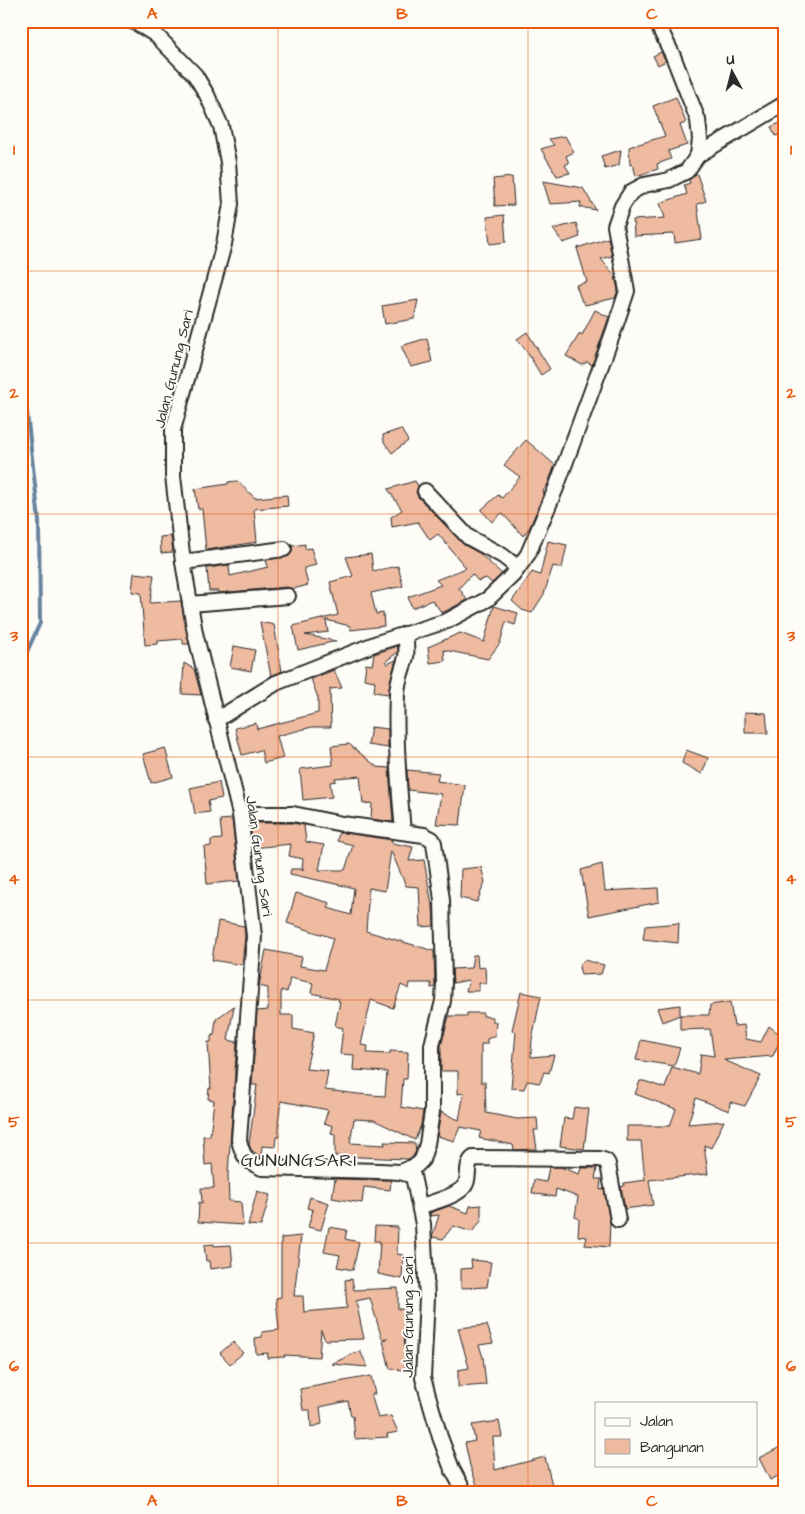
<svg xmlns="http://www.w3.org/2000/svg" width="805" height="1514" viewBox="0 0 805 1514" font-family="'Architects Daughter',sans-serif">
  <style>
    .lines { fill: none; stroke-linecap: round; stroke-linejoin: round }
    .stream { stroke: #68839e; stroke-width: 4 }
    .building { fill: #eebaa0; stroke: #2b2b2b; fill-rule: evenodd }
    .street-casing { stroke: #2b2b2b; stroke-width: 18 }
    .street { stroke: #fdfcf7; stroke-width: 14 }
    .grid { fill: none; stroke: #e8590c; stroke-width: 1; stroke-opacity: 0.55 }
    .labels { text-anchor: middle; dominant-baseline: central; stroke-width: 4; stroke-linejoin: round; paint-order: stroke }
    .street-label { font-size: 15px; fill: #2b2b2b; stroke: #fdfcf7 }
    .quarter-label { font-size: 18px; letter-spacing: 1px; fill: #2b2b2b; stroke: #fdfcf7 }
    .neatline { fill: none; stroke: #e8590c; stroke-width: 2 }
    .grid-label { font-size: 16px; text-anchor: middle; font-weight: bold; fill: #e8590c }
  </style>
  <rect width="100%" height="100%" fill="#fdfcf7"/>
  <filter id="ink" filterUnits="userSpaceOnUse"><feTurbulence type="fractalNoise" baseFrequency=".02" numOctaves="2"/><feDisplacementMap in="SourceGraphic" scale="10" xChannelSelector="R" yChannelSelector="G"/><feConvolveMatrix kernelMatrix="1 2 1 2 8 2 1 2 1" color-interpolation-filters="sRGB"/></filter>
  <g filter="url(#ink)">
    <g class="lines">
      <polyline class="stream" points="21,299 23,377 39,521 40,623 21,665"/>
    </g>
    <g class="building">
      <polygon points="661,52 666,61 658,65 653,56"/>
      <polygon points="676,97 686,123 680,125 687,145 668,151 671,159 657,164 658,169 636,176 633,164 630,165 629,147 665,136 653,106"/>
      <polygon points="784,121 784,133 776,136 771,127"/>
      <polygon points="565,136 574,152 566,156 569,163 565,165 570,173 557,176 541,149 554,145 549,139"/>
      <polygon points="621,150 619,165 605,169 601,156"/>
      <polygon points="695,174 697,174 706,201 697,204 702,239 675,243 674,234 634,236 633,220 665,218 660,203 687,194 684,185 690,183 689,180"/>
      <polygon points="512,177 514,205 495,206 493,179"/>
      <polygon points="543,181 583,188 596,210 580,207 581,202 550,204"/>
      <polygon points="504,215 506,242 490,244 487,217"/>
      <polygon points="576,223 580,237 563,243 553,229"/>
      <polygon points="608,238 612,256 601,259 615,276 618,290 615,298 585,305 583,301 582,302 576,285 587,282 577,248"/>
      <polygon points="418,300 414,319 385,324 382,306"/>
      <polygon points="595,310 609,317 592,365 587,362 582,365 566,356 580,333 582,335"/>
      <polygon points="527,332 550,369 541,375 527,352 517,339"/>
      <polygon points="427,338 432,362 411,367 401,346"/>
      <polygon points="401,429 408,441 392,453 384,442 383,435"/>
      <polygon points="526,440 555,465 547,486 543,491 544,493 530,527 523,536 502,513 492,522 481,510 498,495 502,498 520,477 504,465"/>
      <polygon points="237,481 255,498 287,495 288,506 254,509 257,542 206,550 202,509 198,509 195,489 228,484 228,482"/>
      <polygon points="415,481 418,486 416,492 418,497 452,532 464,545 479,553 502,574 492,583 486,578 478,581 472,574 459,588 467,600 442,613 432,600 412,608 408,597 441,585 436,580 466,568 438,534 430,540 418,522 392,527 391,517 402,510 388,489"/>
      <polygon points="171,536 173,552 161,553 160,537"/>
      <polygon points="548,541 567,545 562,568 553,566 544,594 532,613 522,610 512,601 532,572 540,575"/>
      <polygon points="305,544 305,549 311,548 316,565 304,568 308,585 293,589 287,587 218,593 218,591 209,591 207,568 229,565 230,576 268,567 266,560 289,556 292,552 292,546"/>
      <polygon points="371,554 373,571 398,566 403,586 371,593 376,614 383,613 384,626 351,630 350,626 326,620 328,632 305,635 336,641 298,650 293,626 338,615 330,582 353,576 346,557"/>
      <polygon points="134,573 154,575 150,603 181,601 189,644 183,644 183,639 158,641 158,644 145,645 141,593 132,592"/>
      <polygon points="494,606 518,613 515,625 506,622 500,643 488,659 444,650 445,661 430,663 428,647 460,633 484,642"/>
      <polygon points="260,622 274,625 282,671 271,676"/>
      <polygon points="234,646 255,650 251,671 230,667"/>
      <polygon points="398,646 398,652 385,662 387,664 396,660 391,678 388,694 374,692 375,681 364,679 366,664 372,665 374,654"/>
      <polygon points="184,663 194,669 201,695 182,694"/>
      <polygon points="334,670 342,688 330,689 331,727 312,727 277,736 283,758 264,763 261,750 242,755 235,728 256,723 257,729 318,713 318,698 311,679"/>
      <polygon points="745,712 766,713 768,733 745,733"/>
      <polygon points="371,727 388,729 388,748 368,745"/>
      <polygon points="349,744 377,767 389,768 393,822 371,819 372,803 363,804 360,776 335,778 336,781 330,782 332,797 303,800 300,769 333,765 331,746"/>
      <polygon points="165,748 173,777 151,783 143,754"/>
      <polygon points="686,750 708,758 702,774 682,763"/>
      <polygon points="407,770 439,773 437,781 465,785 460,825 436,824 441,794 408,790"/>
      <polygon points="219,782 222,798 208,801 210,812 195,814 190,788"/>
      <polygon points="232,819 239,881 207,884 204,847 211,846 211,840 222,839 220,820"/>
      <path d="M 250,823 L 292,823 L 304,825 L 306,842 L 324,845 L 319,870 L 345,870 L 353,845 L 337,841 L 339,832 L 392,840 L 392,843 L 413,847 L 409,861 L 424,860 L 432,905 L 433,905 L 434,926 L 421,927 L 419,887 L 406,886 L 391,851 L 385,891 L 369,888 L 366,931 L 434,951 L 435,987 L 431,988 L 431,983 L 410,983 L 409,989 L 401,985 L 393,1008 L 371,1000 L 361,1045 L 368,1046 L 367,1053 L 390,1054 L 390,1051 L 408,1052 L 407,1079 L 403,1079 L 401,1107 L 423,1111 L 421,1125 L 415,1140 L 374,1120 L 354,1119 L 350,1143 L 385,1145 L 384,1142 L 415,1143 L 416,1151 L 412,1158 L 407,1159 L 335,1156 L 335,1134 L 331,1133 L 333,1126 L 324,1123 L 328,1110 L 281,1101 L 278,1123 L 279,1123 L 279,1137 L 276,1137 L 275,1147 L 262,1146 L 261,1157 L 251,1150 L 249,1144 L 257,1085 L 252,1085 L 257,1011 L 268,1010 L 268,988 L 259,986 L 266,950 L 302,957 L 300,966 L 324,970 L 333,938 L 287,923 L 296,893 L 330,903 L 328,908 L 351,915 L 354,888 L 290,874 L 291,869 L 304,869 L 302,868 L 303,859 L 289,856 L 291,844 L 253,848 ZM 290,978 L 313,983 L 311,993 L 339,999 L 338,1001 L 340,1002 L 335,1026 L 343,1028 L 340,1054 L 354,1055 L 353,1070 L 387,1072 L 385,1096 L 358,1094 L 325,1090 L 328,1071 L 306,1069 L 314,1033 L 293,1029 L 293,1015 L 281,1015 L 281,990 L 287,992 Z"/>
      <polygon points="602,864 605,891 658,888 659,902 589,916 581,870"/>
      <polygon points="481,867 485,882 477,902 460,898 461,869"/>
      <polygon points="218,921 244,926 245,936 242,965 212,960"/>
      <polygon points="679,923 678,943 643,939 645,926"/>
      <polygon points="473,955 477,955 478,968 485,967 486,984 479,983 479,991 466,991 469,980 453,983 452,969 471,968"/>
      <polygon points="584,960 604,965 601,974 581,975 579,967"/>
      <polygon points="521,992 541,996 532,1039 531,1057 554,1055 549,1073 544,1072 540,1083 527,1081 524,1089 511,1088 516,1032 512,1030"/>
      <polygon points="730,1002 734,1026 744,1025 746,1039 761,1042 769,1026 782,1036 773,1056 724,1060 761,1076 745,1106 730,1102 729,1111 696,1098 688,1124 724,1121 711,1148 704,1145 708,1174 649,1180 653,1205 625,1209 621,1187 624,1186 624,1183 645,1180 641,1141 627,1141 627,1126 670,1126 676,1109 635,1094 640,1081 644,1081 665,1088 672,1067 698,1074 701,1054 714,1056 710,1029 680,1030 680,1015 709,1015 710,1005"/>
      <polygon points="680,1005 680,1015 662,1022 657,1008"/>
      <polygon points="234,1006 228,1040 237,1042 228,1174 229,1201 241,1202 243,1225 198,1222 199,1202 202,1203 201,1188 214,1188 212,1164 205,1165 203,1136 210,1136 214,1100 208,1099 209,1088 211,1089 208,1042 211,1042 211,1036 214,1035 216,1019"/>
      <polygon points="467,1013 483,1013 483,1016 493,1017 493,1022 496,1022 495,1036 487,1039 487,1044 481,1044 481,1082 485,1082 486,1113 517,1119 537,1118 538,1130 534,1130 537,1149 514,1150 513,1145 479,1138 481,1131 460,1127 454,1141 437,1136 441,1112 459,1120 464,1093 458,1094 458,1071 441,1071 441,1046 449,1016 467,1016"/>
      <polygon points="641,1040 680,1048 674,1066 636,1060"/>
      <polygon points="574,1107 589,1109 584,1149 560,1146 564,1118 572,1119"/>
      <polygon points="549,1167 560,1167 579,1174 581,1168 597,1168 595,1179 601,1179 600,1190 604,1189 610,1223 609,1247 585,1245 587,1237 578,1236 579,1219 575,1217 578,1197 556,1189 555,1197 532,1193 534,1180 546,1182"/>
      <polygon points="335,1179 380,1180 391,1180 390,1190 364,1187 362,1203 332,1198"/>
      <polygon points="257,1191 270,1195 261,1226 248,1225"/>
      <polygon points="310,1197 329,1203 321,1230 308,1227 313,1210 307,1208"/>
      <polygon points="481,1205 481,1221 472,1232 453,1226 443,1239 432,1237 439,1215 430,1216 430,1213 449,1206 468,1213 470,1206"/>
      <polygon points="375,1226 398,1227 397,1254 403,1255 402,1279 378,1274 380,1241 374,1241"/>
      <polygon points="329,1227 347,1230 345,1239 359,1242 353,1270 337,1267 340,1255 324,1252"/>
      <polygon points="301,1236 294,1296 303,1296 304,1312 347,1308 345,1280 352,1279 354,1290 398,1288 398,1309 404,1309 405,1370 390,1369 383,1341 388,1338 382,1339 370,1298 356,1301 364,1339 325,1340 321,1330 319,1357 284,1355 285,1357 267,1358 268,1353 256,1354 255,1338 262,1337 262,1332 279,1330 276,1298 281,1297 281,1238"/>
      <polygon points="214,1244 214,1246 231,1245 233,1266 210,1269 209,1261 206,1261 204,1245"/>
      <polygon points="471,1260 491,1262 487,1287 461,1288 461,1269 472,1268"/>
      <polygon points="487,1325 493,1343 479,1345 483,1357 486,1385 458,1387 458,1370 469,1368 458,1328"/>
      <polygon points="233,1342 243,1353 230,1364 220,1353"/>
      <polygon points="360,1351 368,1367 331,1364"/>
      <polygon points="371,1376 375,1394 371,1394 378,1418 391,1416 398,1432 387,1434 388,1437 355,1439 353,1416 351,1416 348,1401 320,1407 322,1424 311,1427 310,1410 303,1410 300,1389"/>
      <polygon points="499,1421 502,1437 493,1437 495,1470 545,1457 554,1493 480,1493 470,1466 465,1443 475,1441 472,1425"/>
      <polygon points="784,1445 784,1473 770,1480 759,1458"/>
    </g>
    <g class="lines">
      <defs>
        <g id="street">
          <path d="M 132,21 L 140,25 L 156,35 L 195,75 L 207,95 L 221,126 L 228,162 L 231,204 L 224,244 L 173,430 L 173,476 L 183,562 L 195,633 L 240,814 L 254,936 L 239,1140 C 243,1157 246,1161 262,1168 L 380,1171 L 400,1172 L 413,1176 L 423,1224 L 427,1298 L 423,1378 L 440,1437 L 452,1469 L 465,1493"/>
          <polyline points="698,155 784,104"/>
          <polyline points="425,491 468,537 503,556 518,568"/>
          <polyline points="183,562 284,549"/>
          <polyline points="190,604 288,596"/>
          <polyline points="216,720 276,683 377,643 447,621 488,599 513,575 528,554 556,488 613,333 627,291 615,226 622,206 631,192 644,185 669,180 687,171 698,155 700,139 698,120 673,56 656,21"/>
          <polyline points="240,814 293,814 342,824 424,835 432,839 434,843 442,900 444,983 443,1001 432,1045 432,1112 427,1144 422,1160 417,1165 400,1172"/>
          <path d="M 403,832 C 399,786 395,741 397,694 C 397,681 403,669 406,657 C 407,650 406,641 405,634"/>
          <path d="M 421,1206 C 433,1202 465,1195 467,1180 C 469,1173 466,1164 473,1158 L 600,1159 L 606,1161 L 608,1164 L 618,1220"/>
        </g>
      </defs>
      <use href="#street" class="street-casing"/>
      <use href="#street" class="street"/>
    </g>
  </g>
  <path class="grid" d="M 278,21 L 278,1493M 528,21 L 528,1493M 21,271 L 784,271M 21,514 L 784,514M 21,757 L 784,757M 21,1000 L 784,1000M 21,1243 L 784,1243"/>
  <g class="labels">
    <g class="street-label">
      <text transform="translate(174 369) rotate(-76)">Jalan Gunung Sari</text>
      <text transform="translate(259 856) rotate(82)">Jalan Gunung Sari</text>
      <text transform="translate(408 1317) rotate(-90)">Jalan Gunung Sari</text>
    </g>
    <g class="quarter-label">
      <text x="299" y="1160">GUNUNGSARI</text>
    </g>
  </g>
  <rect width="805" height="1514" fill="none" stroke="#fdfcf7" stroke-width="55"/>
  <rect x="595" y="1402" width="162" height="65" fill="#fdfcf7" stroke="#a9a8a5"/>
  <rect x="605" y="1418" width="25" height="8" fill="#fdfcf7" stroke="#a9a8a5"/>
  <text x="640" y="1426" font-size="15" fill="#2b2b2b">Jalan</text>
  <rect x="605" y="1439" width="25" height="15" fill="#eebaa0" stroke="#a9a8a5"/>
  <text x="640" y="1452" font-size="15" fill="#2b2b2b">Bangunan</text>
  <g transform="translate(732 72) rotate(353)" stroke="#fdfcf7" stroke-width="4" paint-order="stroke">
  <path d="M0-4L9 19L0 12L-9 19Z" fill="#2b2b2b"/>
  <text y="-8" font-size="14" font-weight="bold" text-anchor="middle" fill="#2b2b2b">U</text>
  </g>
  <rect x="28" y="28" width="750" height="1458" class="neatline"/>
  <g class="grid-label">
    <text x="152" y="19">A</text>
    <text x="402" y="19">B</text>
    <text x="652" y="19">C</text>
    <text x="14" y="155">1</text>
    <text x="791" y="155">1</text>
    <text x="14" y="398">2</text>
    <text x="791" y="398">2</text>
    <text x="14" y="641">3</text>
    <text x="791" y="641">3</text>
    <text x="14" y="884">4</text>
    <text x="791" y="884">4</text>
    <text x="14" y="1127">5</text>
    <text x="791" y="1127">5</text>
    <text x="14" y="1371">6</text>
    <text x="791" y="1371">6</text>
    <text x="152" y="1506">A</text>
    <text x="402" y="1506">B</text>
    <text x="652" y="1506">C</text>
  </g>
</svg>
